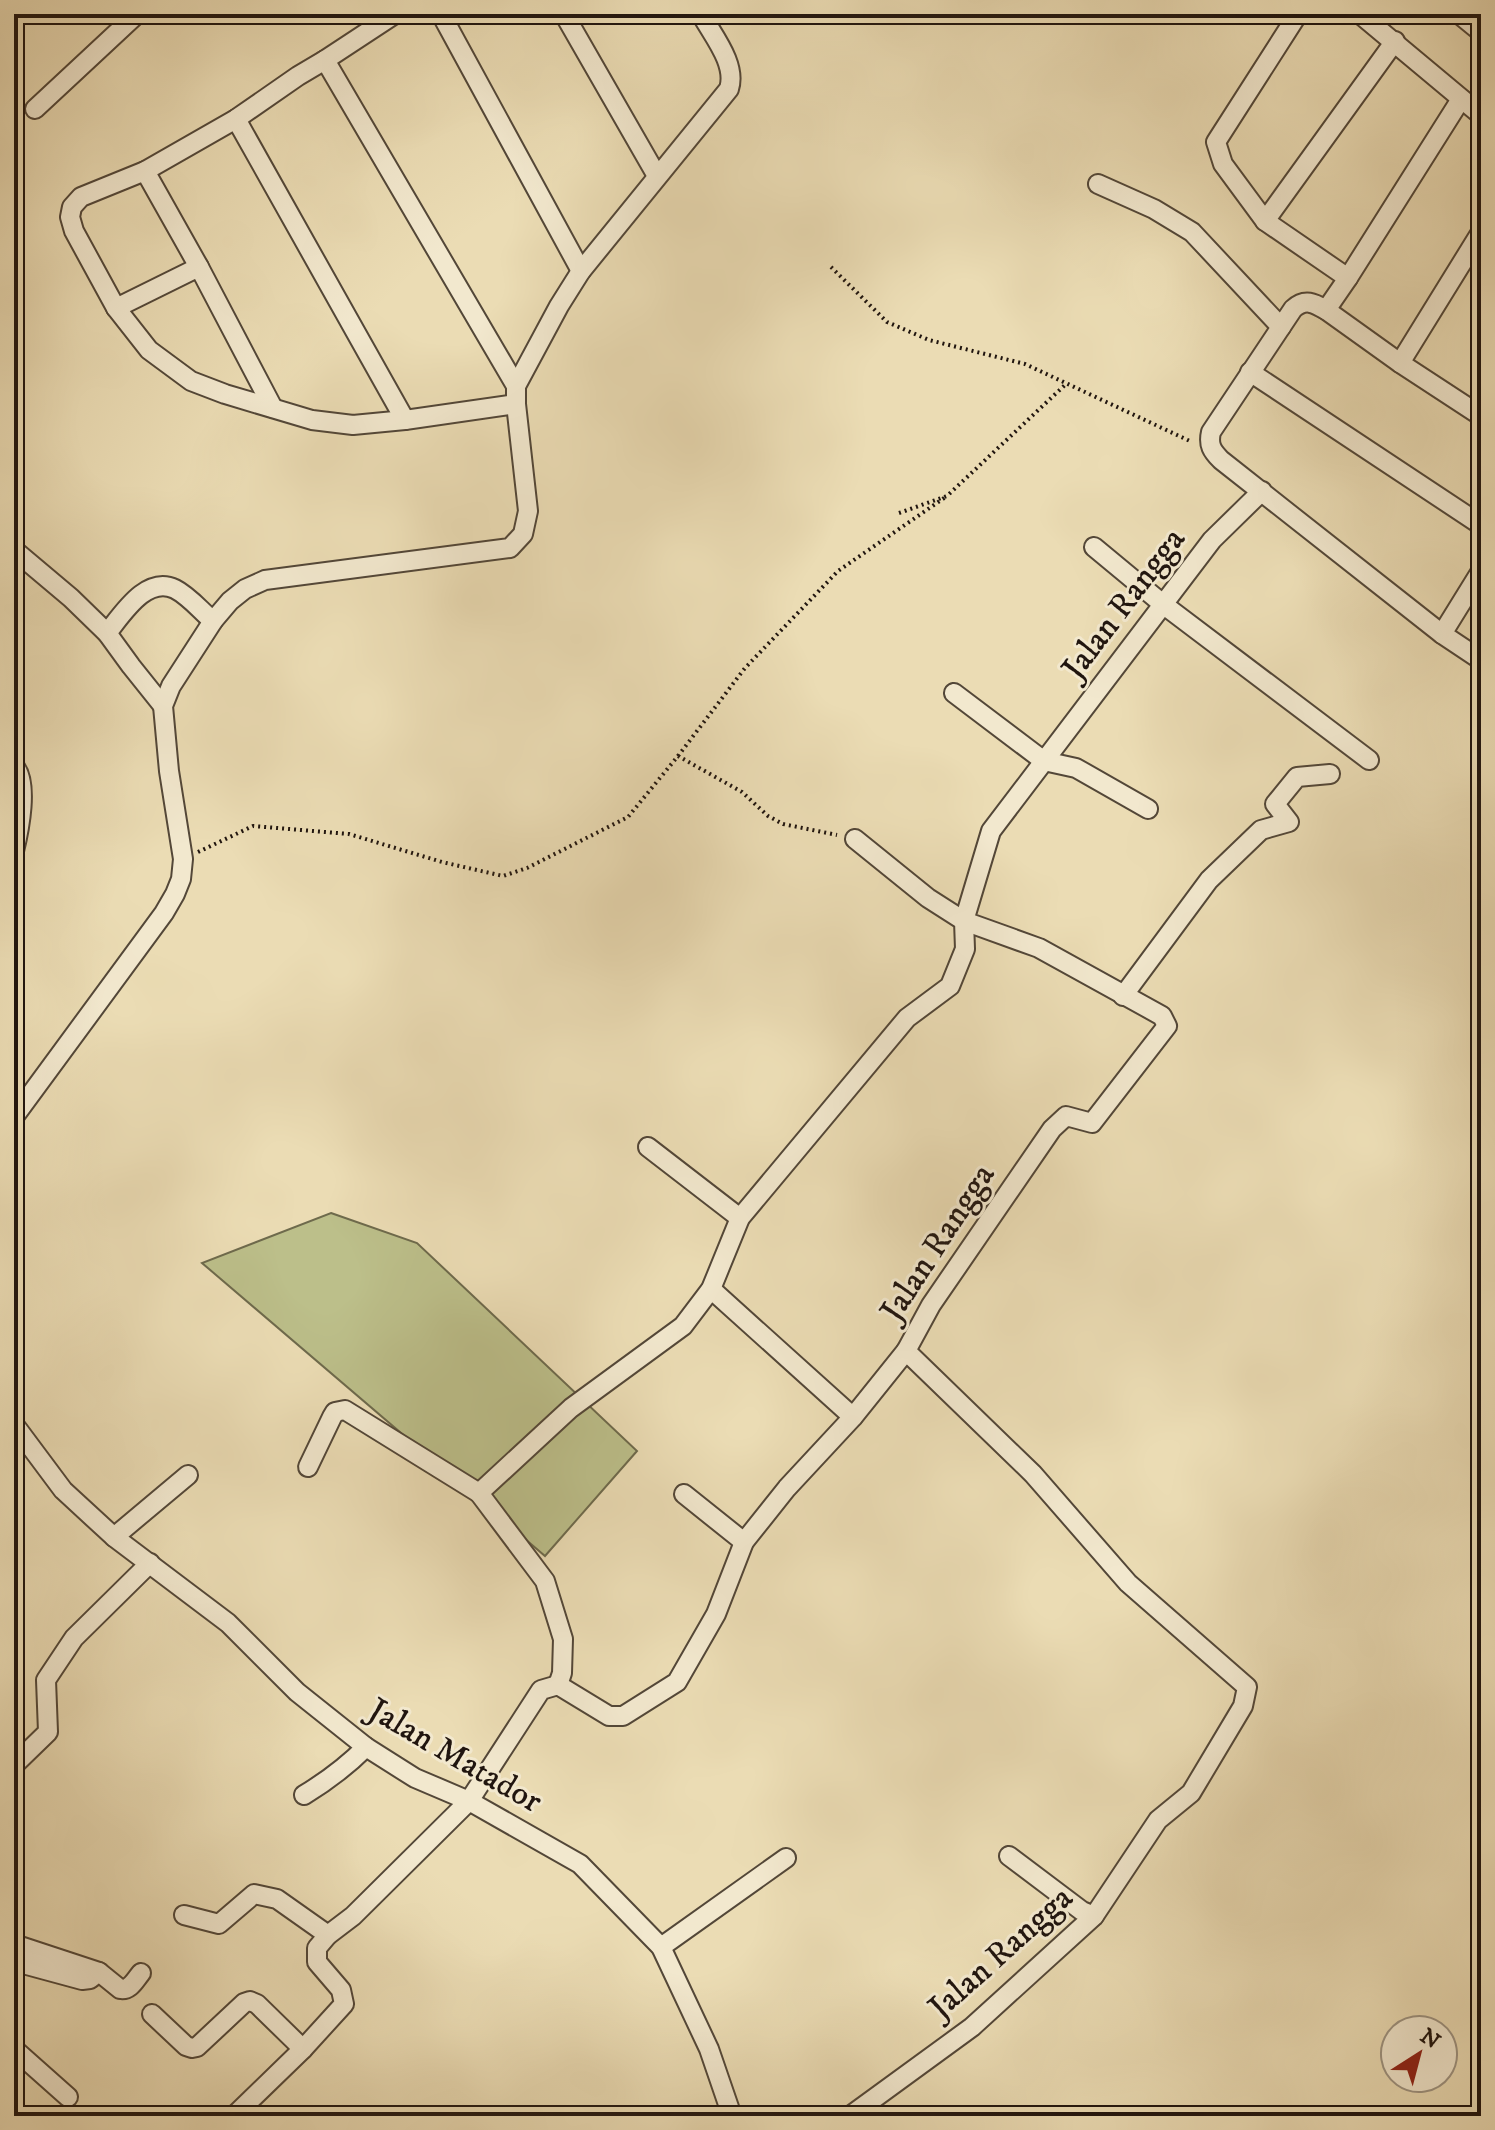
<svg xmlns="http://www.w3.org/2000/svg" width="1495" height="2130" viewBox="0 0 1495 2130" font-family="'IM FELL DW Pica',serif">
  <style>
    .green { fill: #bcbf8a; stroke: #6e6a4c; stroke-width: 2 }
    .lines { fill: none; stroke-linecap: round; stroke-linejoin: round }
    .street-casing { stroke: #534738; stroke-width: 22 }
    .path { stroke: #20150f; stroke-width: 4; stroke-dasharray: 2 4; stroke-linecap: butt }
    .street { stroke: #f2e8ce; stroke-width: 18 }
    .labels { text-anchor: middle; dominant-baseline: central; stroke-width: 6; stroke-linejoin: round; paint-order: stroke }
    .street-label { font-size: 34px; fill: #20150f; stroke: #f2e8ce }
  </style>
  <rect width="100%" height="100%" fill="#ebdcb4"/>
  <filter id="stains"><feTurbulence type="fractalNoise" baseFrequency=".0025" numOctaves="4"/><feColorMatrix values="0 0 0 0 .2 0 0 0 0 .09 0 0 0 0 .02 0 0 0 .5 -.17"/></filter>
  <radialGradient id="worn" r=".72"><stop offset=".6" stop-color="#630" stop-opacity="0"/><stop offset="1" stop-color="#630" stop-opacity=".3"/></radialGradient>
  <polygon class="green" points="331,1213 417,1243 637,1451 545,1556 202,1263"/>
  <g class="lines">
    <defs>
      <g id="street">
        <polyline points="395,14 325,60 298,76 236,119 145,171 81,197 72,207 70,217 74,231 116,308 149,350 191,381 225,394 312,420 353,425 405,420 516,404"/>
        <polyline points="441,14 581,271"/>
        <polyline points="564,14 657,176"/>
        <polyline points="1298,14 1216,142 1223,164 1265,221 1348,278 1326,310"/>
        <polyline points="1360,14 1481,115"/>
        <polyline points="1459,14 1481,32"/>
        <polyline points="325,60 516,386"/>
        <polyline points="35,109 137,14"/>
        <polyline points="236,119 405,420"/>
        <polyline points="145,171 199,267 273,408"/>
        <polyline points="1098,184 1154,209 1192,232 1281,327"/>
        <polyline points="1265,221 1395,41"/>
        <polyline points="1348,278 1461,99"/>
        <polyline points="116,308 199,267"/>
        <polyline points="1400,363 1481,232"/>
        <polyline points="1250,372 1481,525"/>
        <path d="M 1481,416 L 1400,363 L 1326,310 C 1314,303 1305,298 1293,309 L 1211,432 C 1208,445 1212,451 1221,460 L 1442,634 L 1481,660"/>
        <polyline points="1094,547 1164,605 1369,760"/>
        <polyline points="14,550 71,598 107,633 131,666 163,706"/>
        <path d="M 107,633 C 122,615 146,575 175,589 C 189,596 201,611 213,621"/>
        <polyline points="1442,634 1481,571"/>
        <polyline points="954,693 1044,761 1076,768 1148,809"/>
        <path d="M 14,766 C 29,782 19,831 14,851"/>
        <polyline points="1123,996 1209,880 1261,830 1289,822 1275,804 1297,777 1330,774"/>
        <path d="M 14,1117 L 164,913 L 175,894 L 181,879 L 183,859 L 169,771 L 163,706 L 171,686 L 213,621 L 230,601 L 245,589 L 265,580 L 510,548 L 523,534 L 528,511 L 516,404 L 516,386 L 559,306 L 581,271 L 729,89 C 737,64 713,36 701,14"/>
        <polyline points="648,1147 740,1218"/>
        <polyline points="711,1289 853,1417"/>
        <polyline points="16,1427 63,1490 114,1537 228,1623 297,1692 366,1747 415,1778 469,1801 580,1864 661,1947 709,2049 732,2116"/>
        <polyline points="308,1467 332,1417 335,1412 345,1410 479,1493"/>
        <polyline points="684,1494 744,1542"/>
        <polyline points="114,1537 188,1475"/>
        <polyline points="558,1685 562,1673 563,1639 545,1581 479,1493 571,1408 683,1326 711,1289 740,1218 907,1018 950,986 965,949 964,921 928,898 855,839"/>
        <polyline points="14,1765 48,1732 46,1680 74,1638 150,1563"/>
        <path d="M 304,1795 C 327,1781 347,1766 366,1747"/>
        <polyline points="1009,1856 1082,1911 1094,1916"/>
        <polyline points="184,1915 219,1924 254,1894 277,1899 328,1935"/>
        <polyline points="14,1944 99,1972"/>
        <polyline points="661,1947 786,1858"/>
        <path d="M 14,1965 L 23,1964 L 82,1980 L 90,1979 L 99,1972 L 120,1989 C 130,1991 135,1980 141,1973"/>
        <polyline points="152,2014 186,2046 192,2048 197,2047 244,2003 250,2001 257,2004 303,2049"/>
        <polyline points="14,2049 68,2097"/>
        <polyline points="234,2116 303,2049 344,2004 341,1990 317,1962 317,1948 328,1935 353,1916 469,1801 541,1690 558,1685 609,1716 623,1716 677,1682 716,1614 744,1542 787,1488 853,1417 906,1351"/>
        <polyline points="850,2116 972,2027 1094,1916 1158,1820 1191,1793 1243,1706 1247,1687 1128,1583 1033,1474 906,1351 931,1305 1052,1129 1066,1116 1092,1123 1167,1026 1162,1016 1039,948 964,921 991,831 1212,540 1262,491"/>
      </g>
    </defs>
    <use href="#street" class="street-casing"/>
    <g class="path">
      <polyline points="831,267 887,322 929,340 1025,364 1192,442"/>
      <polyline points="899,513 947,496 1066,384"/>
      <polyline points="678,756 745,668 838,571 947,496"/>
      <polyline points="198,852 253,826 349,834 442,862 503,876 527,868 628,817 678,756 742,792 768,816 783,824 837,835"/>
    </g>
    <use href="#street" class="street"/>
  </g>
  <g class="labels">
    <g class="street-label">
      <text transform="translate(1124 604) rotate(-53)">Jalan Rangga</text>
      <text transform="translate(938 1243) rotate(-57)">Jalan Rangga</text>
      <text transform="translate(455 1756) rotate(30)">Jalan Matador</text>
      <text transform="translate(1001 1953) rotate(-42)">Jalan Rangga</text>
    </g>
  </g>
  <rect width="1495" height="2130" fill="none" stroke="#ebdcb4" stroke-width="48"/>
  <rect x="16" y="16" width="1463" height="2098" fill="none" stroke="#20150f" stroke-width="4"/>
  <rect x="24" y="24" width="1447" height="2082" fill="none" stroke="#20150f" stroke-width="2"/>
  <g transform="translate(1419 2054) rotate(36)"><circle r="38" fill="#f2e8ce" stroke="#9e9482" stroke-width="2"/>
  <path d="M0-6L14 30L0 20L-14 30Z" fill="#8f2418"/>
  <text y="-12" font-size="22" font-weight="bold" text-anchor="middle" fill="#20150f">N</text>
  </g>
  <rect width="100%" height="100%" filter="url(#stains)"/>
  <rect width="100%" height="100%" fill="url(#worn)"/>
</svg>
